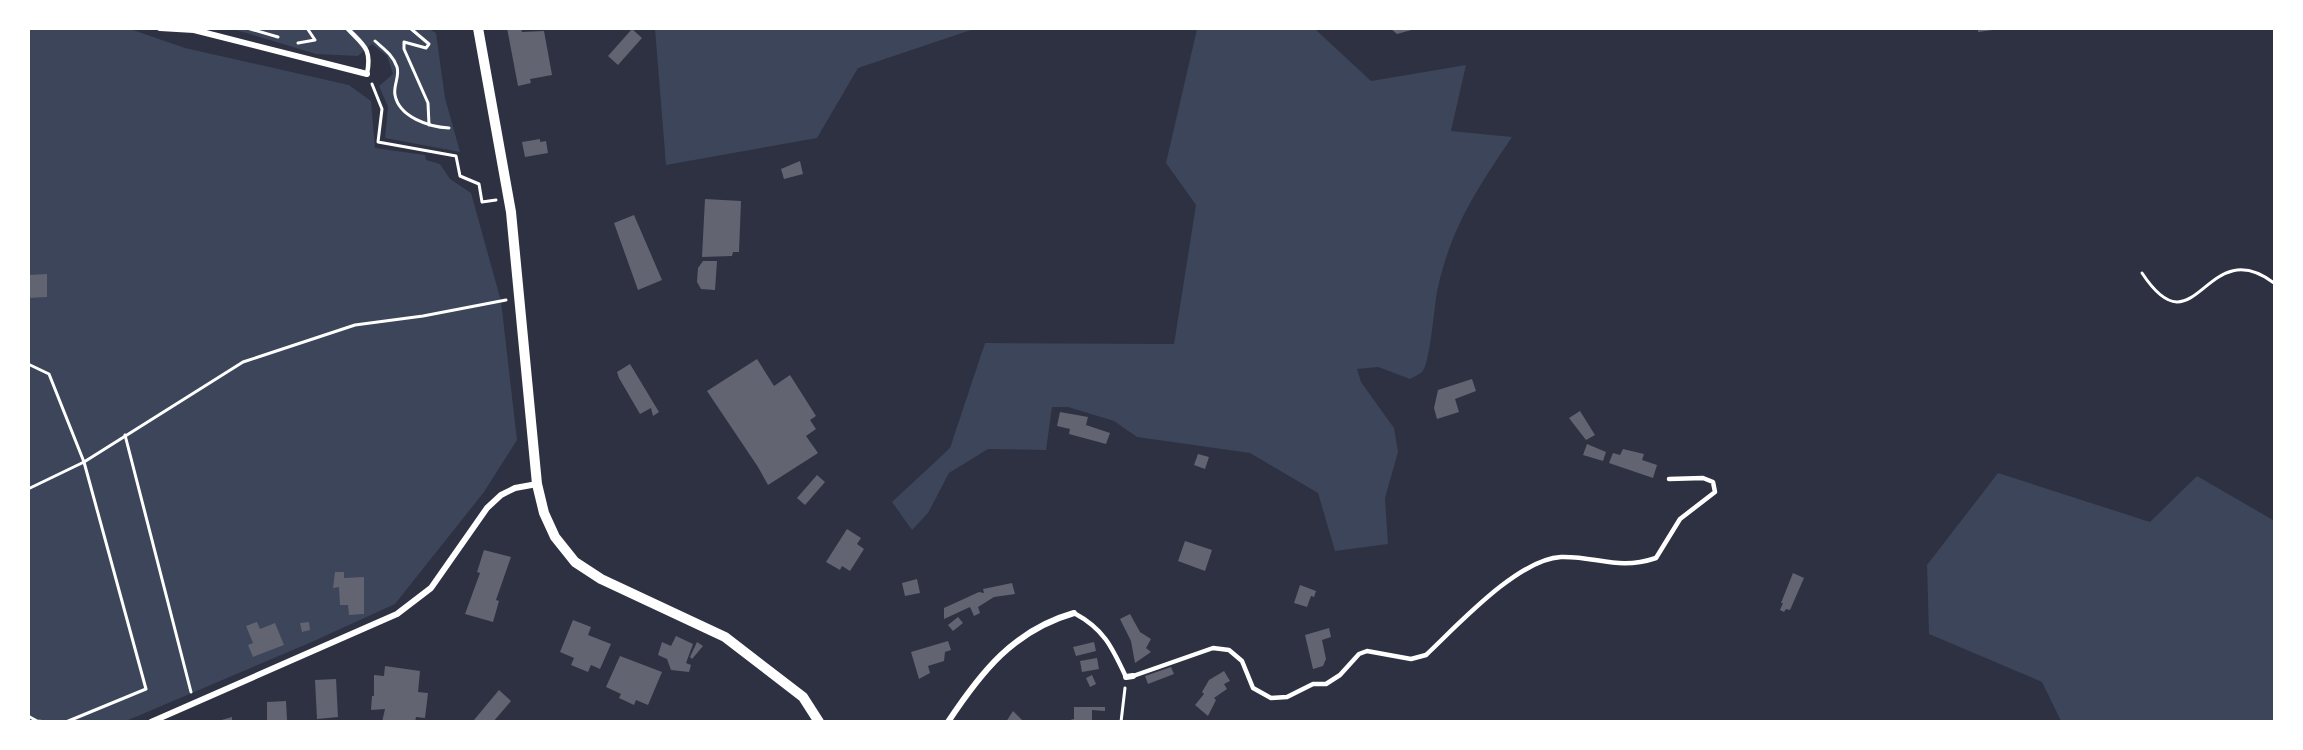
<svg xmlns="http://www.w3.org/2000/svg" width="2303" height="750" viewBox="0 0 2303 750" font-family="'Public Sans',sans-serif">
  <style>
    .green { fill: #3c4559 }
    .building { fill: #626471 }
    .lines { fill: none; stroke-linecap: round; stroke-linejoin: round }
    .path { stroke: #fff; stroke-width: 3 }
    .service { stroke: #fff; stroke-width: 4.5 }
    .minor { stroke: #fff; stroke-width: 6 }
    .tertiary { stroke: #fff; stroke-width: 10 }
  </style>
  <rect width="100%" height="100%" fill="#2d3142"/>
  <g class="green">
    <polygon points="28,29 130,29 185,48 349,85 371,101 375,148 425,155 426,160 440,164 450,179 471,193 501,301 517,440 484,492 395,604 314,641 126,721 29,721"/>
    <polygon points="233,29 429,29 436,33 445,98 460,152 385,138 388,107 379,86 393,74 387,56 372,44 358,56 316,54"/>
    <polygon points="655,29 655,28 974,29 858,68 817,138 666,165"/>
    <path d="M 1197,29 L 1315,29 L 1371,81 L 1466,65 L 1451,131 L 1512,137 C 1477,189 1450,229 1437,292 C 1434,308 1430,364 1422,372 C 1419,375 1413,377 1410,379 L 1378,367 L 1357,369 L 1361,382 L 1394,428 L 1398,452 L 1385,498 L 1388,544 L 1335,551 L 1318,493 L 1250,453 L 1137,437 L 1114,421 L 1068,407 L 1052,407 L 1046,450 L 988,449 L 949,473 L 928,513 L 912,530 L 892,502 L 950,448 L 985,343 L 1174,344 L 1196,205 L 1166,163 Z"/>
    <polygon points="1998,473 2150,522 2197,476 2273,520 2274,721 2061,721 2042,682 1929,634 1927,565"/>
  </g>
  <g class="building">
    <polygon points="507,28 521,28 522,32 544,31 552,75 530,79 531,83 518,86"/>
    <polygon points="1390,28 1415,28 1415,29 1397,34"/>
    <polygon points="1978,28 1993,28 1993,30 1978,32"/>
    <polygon points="632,29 642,38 618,65 608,56"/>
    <polygon points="540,139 540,142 546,141 548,153 525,157 522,142"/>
    <polygon points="800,161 803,174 784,179 781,169"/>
    <polygon points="705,199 741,201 739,252 733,252 732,256 702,257"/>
    <polygon points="634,215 662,280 638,290 614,223"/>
    <polygon points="703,261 717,261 715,290 701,289 697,282 698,268"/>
    <polygon points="47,274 47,297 28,298 28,275"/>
    <polygon points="757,359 774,386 790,375 816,416 810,420 816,429 806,436 818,453 768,485 758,467 707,391"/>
    <polygon points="630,364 659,412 653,416 651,408 640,414 619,378 617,372"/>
    <polygon points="1472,379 1476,391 1455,399 1459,412 1437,419 1434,408 1438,390"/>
    <polygon points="1580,411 1595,435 1586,440 1569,418"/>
    <polygon points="1060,412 1088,417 1086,425 1110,433 1106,444 1069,434 1070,429 1057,426"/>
    <polygon points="1587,444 1606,452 1603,461 1583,455"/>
    <polygon points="1623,449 1644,454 1642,460 1657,465 1653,478 1609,463 1613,453 1620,455"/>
    <polygon points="1198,454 1209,457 1205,469 1194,465"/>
    <polygon points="817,475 825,482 805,505 797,498"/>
    <polygon points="847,529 861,538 857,544 864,549 850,571 842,566 840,570 826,562"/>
    <polygon points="1185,541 1212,550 1205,571 1178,561"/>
    <polygon points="484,550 511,557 496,600 499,601 493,622 465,614 480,573 477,572"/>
    <polygon points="335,572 344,572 344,578 364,577 364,614 349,615 348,605 340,605 339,587 333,588"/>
    <polygon points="1793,573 1804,578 1790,610 1786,609 1784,612 1780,610 1783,603 1781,603"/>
    <polygon points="917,579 920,593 905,596 902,583"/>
    <polygon points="1012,583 1015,594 994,597 978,607 980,613 974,616 970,607 944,619 944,608 979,592 984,593 983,589"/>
    <polygon points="1300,585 1316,591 1314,597 1311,596 1307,607 1294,603"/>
    <polygon points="1130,614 1140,632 1151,639 1146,648 1151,652 1135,663 1131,641 1120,619"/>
    <polygon points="958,617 963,623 953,631 948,625"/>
    <polygon points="573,620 591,627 588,635 611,644 600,669 591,665 588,672 571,665 574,658 560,652"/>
    <polygon points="257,622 260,629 275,623 284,645 253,657 248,645 253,643 246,626"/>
    <polygon points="309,622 310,630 302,632 300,623"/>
    <polygon points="1329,628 1331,637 1322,640 1326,659 1323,666 1313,669 1305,635"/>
    <polygon points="676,636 693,644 686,663 691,665 689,672 671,670 667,659 658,655 662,642 671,646"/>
    <polygon points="948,641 951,650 945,652 944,661 928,666 930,673 919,679 911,652"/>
    <polygon points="697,642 703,646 692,659 690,657"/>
    <polygon points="1094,642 1096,651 1076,656 1073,647"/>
    <polygon points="620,656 662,672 648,705 636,700 634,705 619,698 621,694 606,687"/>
    <polygon points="1097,658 1099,669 1082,672 1080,661"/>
    <polygon points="385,666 420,671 418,692 428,693 425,718 416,717 415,722 382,722 385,709 371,710 372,696 374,696 374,675 384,676"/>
    <polygon points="1171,667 1174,674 1148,684 1145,676"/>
    <polygon points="1224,671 1230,681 1224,684 1227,689 1214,698 1216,700 1208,716 1195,705 1204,694 1202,692 1209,680"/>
    <polygon points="1092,675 1096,684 1090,687 1086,678"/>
    <polygon points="336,679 338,717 317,719 315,680"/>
    <polygon points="499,690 511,701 493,722 474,720"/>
    <polygon points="286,701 287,720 267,721 267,702"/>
    <polygon points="1074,707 1105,707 1105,711 1092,710 1092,722 1062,722 1074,719"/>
    <polygon points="1013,711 1024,722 1006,722"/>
    <polygon points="232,717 232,722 218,722 218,721"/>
  </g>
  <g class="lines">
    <g class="path">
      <polyline points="247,28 278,37"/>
      <polyline points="410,28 429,44 426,48 404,42 404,49 428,103 429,125"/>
      <path d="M 375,41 C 384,49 393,55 397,67 C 400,76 393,86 395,95 C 399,117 429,127 449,128"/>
      <polyline points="298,43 315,40 307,28"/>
      <polyline points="372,84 382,109 378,142 456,156 460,176 479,184 482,202 496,200"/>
      <path d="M 2142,273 C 2196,355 2205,231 2274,283"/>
      <polyline points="28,364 49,374 84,462 243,362 355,325 423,316 506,300"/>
      <polyline points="125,435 191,692"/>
      <polyline points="28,489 84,462 146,689 66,722"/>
      <polyline points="28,716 37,721 47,722"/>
      <polyline points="1121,722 1125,688"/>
    </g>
    <g class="service">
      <path d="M 347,28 C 364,46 372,48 367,74"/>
      <path d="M 1074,613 C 1104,629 1112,647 1126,677"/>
      <path d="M 1133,676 L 1213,648 L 1229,650 L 1242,661 L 1253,688 L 1271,698 L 1287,697 L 1313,684 L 1326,684 L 1340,675 L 1359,654 L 1367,651 L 1411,659 L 1426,655 C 1458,625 1518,559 1561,557 C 1598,556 1617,571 1656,558 L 1680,519 L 1715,492 L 1713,482 L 1703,478 L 1669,479"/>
    </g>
    <g class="minor">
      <polyline points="160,28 194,30 367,74"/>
      <polyline points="1126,677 1133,676"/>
      <polyline points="151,722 397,614 431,588 487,508 501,495 515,488 537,484"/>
      <path d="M 948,722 C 981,672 1014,630 1074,613"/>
    </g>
    <polyline class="tertiary" points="478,28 511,212 537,484 544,513 555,537 575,562 601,579 725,637 803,697 819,722"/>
  </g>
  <rect width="2303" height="750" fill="none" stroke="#ffffff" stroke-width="60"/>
</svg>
